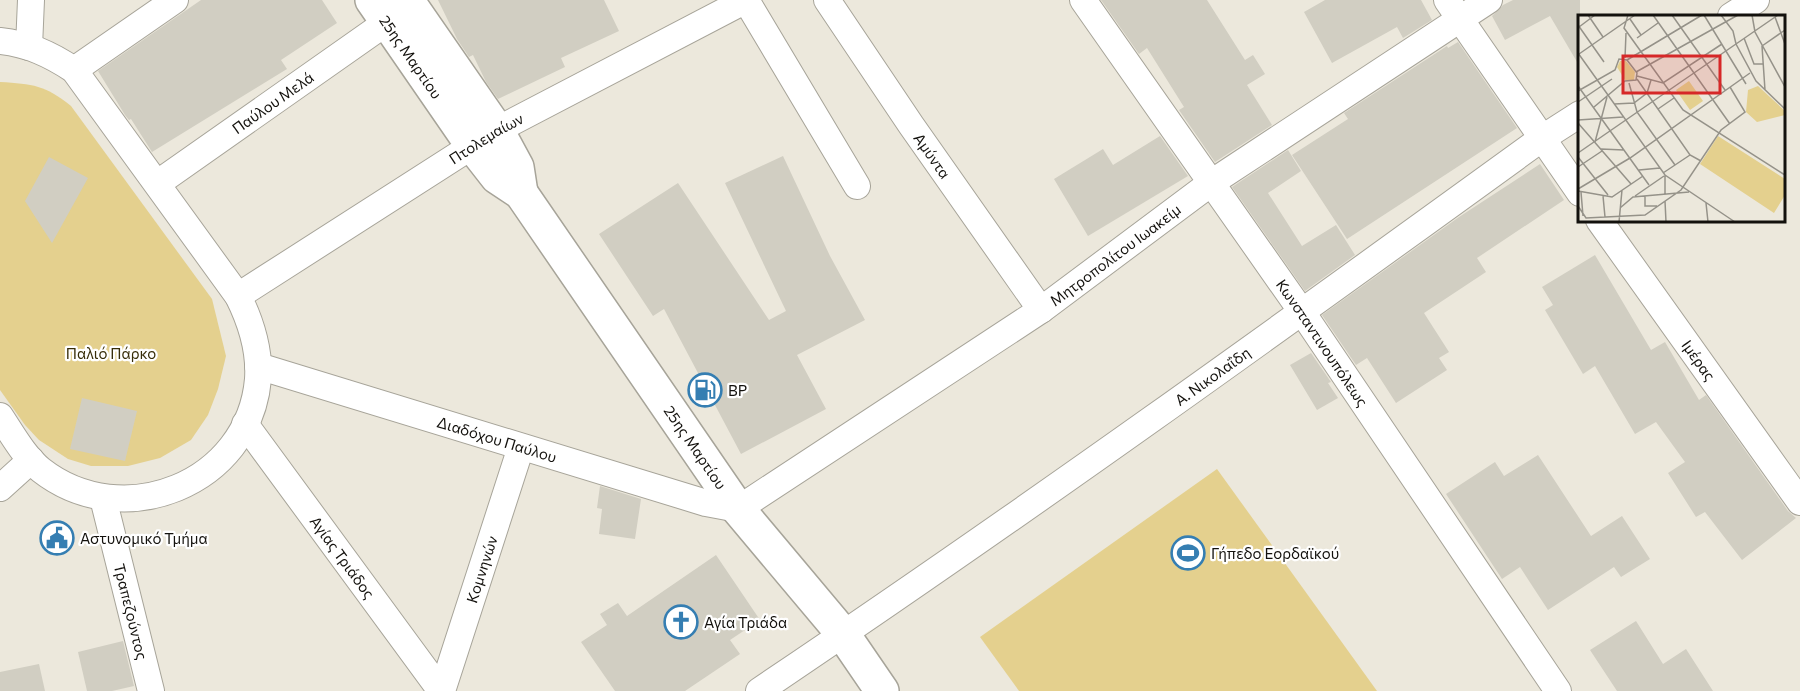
<svg xmlns="http://www.w3.org/2000/svg" width="1800" height="691" viewBox="0 0 1800 691" font-family="Commissioner,sans-serif">
  <style>
    .green { fill: #e4d08e }
    .building { fill: #d1cec2 }
    .lines { fill: none; stroke-linecap: round; stroke-linejoin: round }
    .minor-casing { stroke: #a7a499; stroke-width: 28 }
    .major-casing { stroke: #a7a499; stroke-width: 36 }
    .minor { stroke: #fff; stroke-width: 26 }
    .major { stroke: #fff; stroke-width: 33 }
    .labels { text-anchor: middle; dominant-baseline: central; stroke-width: 4.5; stroke-linejoin: round; paint-order: stroke }
    .street-label { font-size: 15px; fill: #13110d; stroke: #fff }
    .park-label { font-size: 15px; fill: #372d08; stroke: #fff }
    .poi-label { font-size: 15px; fill: #13110d; stroke: #fff; text-anchor: start }
    .inset-road { fill: none; stroke: #959289; stroke-width: 1.5 }
    .view { fill: #d62828; fill-opacity: 0.15; stroke: #d62828; stroke-width: 3 }
    .inset-edge { fill: none; stroke: #13110d; stroke-width: 3 }
  </style>
  <rect width="100%" height="100%" fill="#ece8dc"/>
  <g class="green">
    <path d="M 0,82 C 33,84 45,85 71,106 L 212,299 L 226,356 L 218,389 L 208,415 L 191,440 L 160,458 L 128,466 L 91,466 L 68,459 L 39,440 L 25,425 L 0,390 Z"/>
    <polygon points="1217,469 1377,691 1019,691 980,637"/>
  </g>
  <g class="building">
    <polygon points="201,0 322,0 337,23 281,60 287,69 152,152 131,119 129,120 125,115 98,71"/>
    <polygon points="438,0 604,0 619,31 561,58 565,67 498,99 486,82 473,55 469,57 457,39"/>
    <polygon points="1101,0 1207,0 1245,60 1253,55 1265,74 1247,85 1272,125 1215,162 1179,110 1184,107 1147,48 1139,54"/>
    <polygon points="1325,0 1421,0 1432,20 1403,38 1397,27 1332,63 1304,12"/>
    <polygon points="1513,0 1580,0 1580,67 1550,16 1505,40 1492,16 1503,5"/>
    <polygon points="1458,42 1517,128 1347,239 1292,155 1348,119 1344,113 1447,46 1448,48"/>
    <polygon points="1160,136 1188,176 1088,236 1054,179 1103,149 1113,165"/>
    <polygon points="1288,150 1301,171 1268,193 1302,246 1336,225 1355,255 1305,291 1232,187"/>
    <polygon points="783,156 830,256 865,320 797,355 826,409 741,454 664,309 653,316 599,234 678,183 769,320 786,311 725,183"/>
    <polygon points="49,157 88,178 52,243 25,201"/>
    <polygon points="1540,164 1564,200 1477,258 1486,272 1424,313 1449,352 1439,358 1447,370 1396,403 1367,358 1356,365 1322,315 1459,217"/>
    <polygon points="1595,255 1651,350 1665,342 1699,400 1706,395 1788,511 1796,518 1742,560 1705,512 1696,517 1668,473 1685,462 1656,422 1635,434 1595,366 1583,374 1545,310 1553,305 1542,287"/>
    <polygon points="1311,353 1331,382 1328,383 1338,398 1317,410 1290,365"/>
    <polygon points="82,398 137,411 125,461 70,449"/>
    <polygon points="1538,455 1591,536 1622,516 1650,559 1621,577 1614,567 1548,610 1520,567 1502,579 1446,494 1495,462 1504,476"/>
    <polygon points="600,486 641,499 635,539 599,534 602,509 597,508"/>
    <polygon points="716,555 760,620 730,640 740,654 685,691 615,691 581,642 607,625 600,614 618,603 627,616"/>
    <polygon points="1636,621 1663,664 1686,649 1713,691 1617,691 1590,650"/>
    <polygon points="123,641 134,686 112,691 87,691 78,652"/>
    <polygon points="39,664 45,691 0,691 0,672"/>
  </g>
  <g class="lines">
    <defs>
      <g id="minor">
        <polyline points="746,0 857,186"/>
        <path id="s1" d="M 827,0 L 911,125 L 1041,310"/>
        <path id="s2" d="M 1083,0 L 1302,312 L 1558,691"/>
        <polyline points="1447,0 1580,193"/>
        <polyline points="1731,16 1756,0"/>
        <path d="M 0,41 C 28,44 50,54 74,70 L 238,296 C 251,322 260,349 258,379 C 249,484 123,534 41,470 C 24,456 12,434 0,416"/>
        <polyline points="29,47 31,0"/>
        <polyline points="74,70 175,0"/>
        <path id="s3" d="M 158,183 L 387,22"/>
        <path id="s4" d="M 1599,220 L 1800,502"/>
        <path id="s5" d="M 238,296 L 497,130 L 746,0"/>
        <path id="s6" d="M 258,366 L 706,503 L 738,509 L 1041,310 L 1211,183 L 1489,0"/>
        <path id="s7" d="M 245,424 L 441,691"/>
        <polyline points="0,488 31,460"/>
        <path id="s8" d="M 103,498 L 151,691"/>
        <path id="s9" d="M 442,691 L 521,447"/>
        <path id="s10" d="M 759,691 C 1024,513 1283,326 1541,139 L 1580,114"/>
      </g>
      <g id="major">
        <path id="s11" d="M 372,0 L 472,145 L 497,177 L 521,193 L 738,509 L 843,634 L 882,691"/>
        <polyline points="407,0 497,130 517,167 521,193"/>
      </g>
    </defs>
    <use href="#minor" class="minor-casing"/>
    <use href="#major" class="major-casing"/>
    <use href="#minor" class="minor"/>
    <use href="#major" class="major"/>
  </g>
  <defs>
    <symbol id="fuel-ring" viewBox="-11 -11 22 22"><circle r="9.5" fill="#fff" stroke="#357eb2" stroke-width="1.5"/><path d="M-5.5-6h7V0h2V4h1.3V-2.5L3-4.5l.8-.8L6-3V5H2.5V1h-1V6h-7ZM-4.2-4.7v3.2H.2V-4.7Z" fill="#357eb2"/></symbol>
    <symbol id="civic-ring" viewBox="-11 -11 22 22"><circle r="9.5" fill="#fff" stroke="#357eb2" stroke-width="1.5"/><path d="M-.6-6.5H3V-4.5H.6V-3L4-1V1h2V6H-6V1h2V-1L-.6-3ZM-1.2 2.5V6h2.4V2.5Z" fill="#357eb2"/></symbol>
    <symbol id="stadium-ring" viewBox="-11 -11 22 22"><circle r="9.5" fill="#fff" stroke="#357eb2" stroke-width="1.5"/><path d="M0-5a6.5 5 0 1 0 0 10a6.5 5 0 1 0 0-10ZM-3.5-1.8h7v3.6h-7Z" fill="#357eb2"/></symbol>
    <symbol id="church-ring" viewBox="-11 -11 22 22"><circle r="9.5" fill="#fff" stroke="#357eb2" stroke-width="1.5"/><path d="M-1.2-6h2.4v3.5h3.3v2.4h-3.3V6h-2.4V-.1h-3.3v-2.4h3.3Z" fill="#357eb2"/></symbol>
  </defs>
  <g fill-rule="evenodd">
    <use href="#fuel-ring" x="686" y="371" width="38" height="38"/>
    <use href="#civic-ring" x="38" y="519" width="38" height="38"/>
    <use href="#stadium-ring" x="1169" y="534" width="38" height="38"/>
    <use href="#church-ring" x="662" y="603" width="38" height="38"/>
  </g>
  <g class="labels">
    <g class="street-label">
      <text stroke="none"><textPath href="#s11" startOffset="69">25ης Μαρτίου</textPath></text>
      <text stroke="none"><textPath href="#s3" startOffset="140">Παύλου Μελά</textPath></text>
      <text stroke="none"><textPath href="#s5" startOffset="294">Πτολεμαίων</textPath></text>
      <text stroke="none"><textPath href="#s1" startOffset="188">Αμύντα</textPath></text>
      <text stroke="none"><textPath href="#s6" startOffset="956">Μητροπολίτου Ιωακείμ</textPath></text>
      <text stroke="none"><textPath href="#s2" startOffset="418">Κωνσταντινουπόλεως</textPath></text>
      <text stroke="none"><textPath href="#s4" startOffset="172">Ιμέρας</textPath></text>
      <text stroke="none"><textPath href="#s10" startOffset="552">Α. Νικολαΐδη</textPath></text>
      <text stroke="none"><textPath href="#s6" startOffset="250">Διαδόχου Παύλου</textPath></text>
      <text stroke="none"><textPath href="#s11" startOffset="554">25ης Μαρτίου</textPath></text>
      <text stroke="none"><textPath href="#s7" startOffset="165">Αγίας Τριάδος</textPath></text>
      <text stroke="none"><textPath href="#s9" startOffset="128">Κομνηνών</textPath></text>
      <text stroke="none"><textPath href="#s8" startOffset="117">Τραπεζούντος</textPath></text>
    </g>
    <g class="park-label">
      <text x="111" y="353">Παλιό Πάρκο</text>
    </g>
    <g class="poi-label">
      <text x="728" y="390">BP</text>
      <text x="80" y="538">Αστυνομικό Τμήμα</text>
      <text x="1211" y="553">Γήπεδο Εορδαϊκού</text>
      <text x="704" y="622">Αγία Τριάδα</text>
    </g>
  </g>
  <g transform="translate(1578 15)">
    <rect width="207" height="207" fill="#ece8dc"/>
    <path d="M 42,46 L 48,46 L 57,57 L 56,65 L 47,65 L 39,52 ZM 111,66 L 125,86 L 112,95 L 98,75 ZM 180,71 L 207,96 L 207,100 L 179,107 L 168,97 L 170,75 ZM 140,121 L 207,164 L 207,180 L 196,198 L 122,149 Z" fill="#e4d08e"/>
    <path class="inset-road" d="M 10,0 L 25,22M 50,0 L 46,13 L 105,95 L 207,160M 75,0 L 152,109M 94,0 L 147,75M 126,0 L 168,69M 143,0 L 155,16 L 158,29 L 178,66 L 207,94M 174,0 L 177,17 L 207,72M 197,2 L 207,29M 52,4 L 63,20M 0,10 L 26,47M 1,12 L 17,0M 59,23 L 80,8M 166,23 L 176,49 L 185,49M 0,38 L 87,160 L 157,207M 1,39 L 57,0M 47,43 L 48,18M 49,45 L 124,0M 58,57 L 160,0M 59,61 L 85,68 L 144,29M 59,64 L 112,140 L 123,146M 51,68 L 59,97 L 97,150M 0,71 L 71,170M 187,75 L 184,31 L 207,15M 0,76 L 37,55 L 41,44 L 49,45 L 59,58 L 58,65 L 47,66 L 16,92M 0,87 L 34,64M 36,89 L 56,88 L 69,78 L 73,65M 80,94 L 96,83M 0,105 L 45,102M 0,108 L 53,169M 17,127 L 29,82M 23,134 L 46,135M 0,138 L 200,0M 0,142 L 30,180M 0,152 L 24,136M 61,155 L 82,153M 85,158 L 112,140M 87,160 L 87,180M 0,174 L 52,143 L 172,58M 0,176 L 34,182 L 65,161M 3,177 L 5,201M 25,181 L 27,202M 57,181 L 86,161M 67,181 L 67,191 L 79,191M 87,186 L 88,207M 128,188 L 130,207M 0,191 L 8,203 L 67,200 L 103,175 L 143,115 L 167,97 L 152,72M 42,193 L 55,182 L 111,177M 41,207 L 44,175"/>
    <path class="view" d="M 45,41 L 142,41 L 142,78 L 45,78 Z"/>
    <rect width="207" height="207" class="inset-edge"/>
  </g>
</svg>
